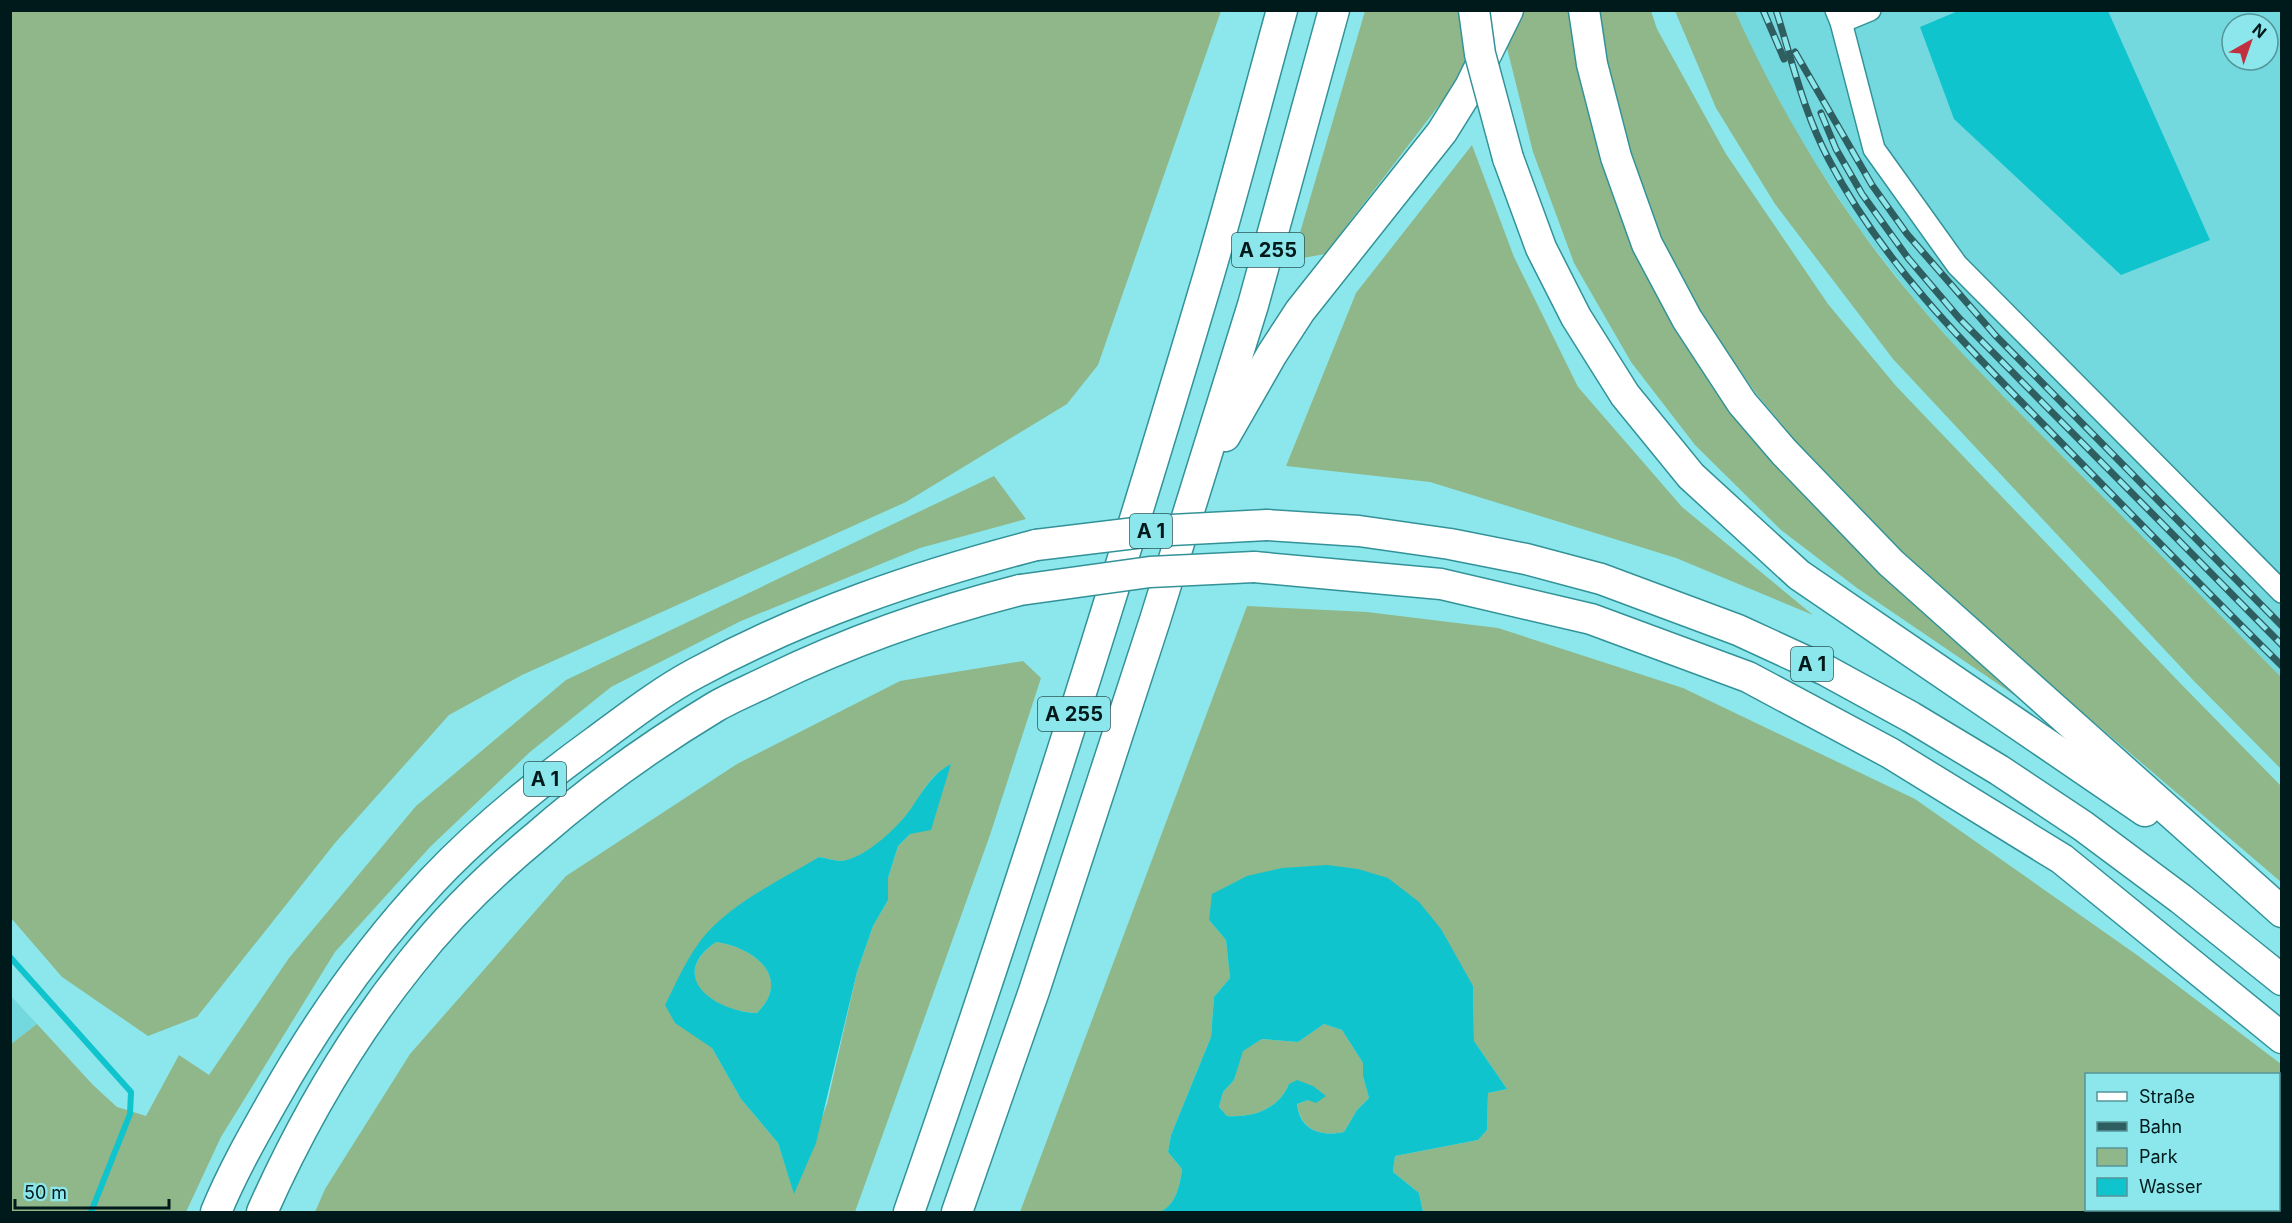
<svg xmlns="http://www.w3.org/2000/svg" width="2292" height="1223" viewBox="0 0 2292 1223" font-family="Inter,sans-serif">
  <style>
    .built { fill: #74d8df; fill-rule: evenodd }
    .green { fill: #90b789; fill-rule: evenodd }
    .water { fill: #10c4cd; fill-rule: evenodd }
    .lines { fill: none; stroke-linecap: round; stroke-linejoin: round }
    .stream { stroke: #10c4cd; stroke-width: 6 }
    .minor-casing { stroke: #339298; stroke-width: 24 }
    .highway-casing { stroke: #339298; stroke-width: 33 }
    .minor { stroke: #fff; stroke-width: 21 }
    .highway { stroke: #fff; stroke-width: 30 }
    .rail-casing { stroke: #2f5e60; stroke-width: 7 }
    .rail { stroke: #8ce7ec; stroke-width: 4.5; stroke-dasharray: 14; stroke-linecap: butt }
    .highway-bridge-casing { stroke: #339298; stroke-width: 33; stroke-linecap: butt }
    .highway-bridge { stroke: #fff; stroke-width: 30 }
    .labels { text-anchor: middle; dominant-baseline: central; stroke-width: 6; stroke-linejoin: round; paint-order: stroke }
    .shield { fill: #8ce7ec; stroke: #2a5759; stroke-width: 1.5 }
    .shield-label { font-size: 20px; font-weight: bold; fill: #00191a }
  </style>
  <rect width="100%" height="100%" fill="#8ce7ec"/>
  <g class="built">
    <path d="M 1735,11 L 2281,11 L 2281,677 L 1972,365 L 1914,299 L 1858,227 L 1803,144 L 1757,61 ZM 2232,24 L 2268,24 L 2268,60 L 2232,60 Z"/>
    <polygon points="10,995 37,1024 11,1044 10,1044"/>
  </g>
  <g class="green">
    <polygon points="10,11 11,10 1221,11 1098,365 1067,404 906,502 522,675 449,715 335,843 197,1017 148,1036 62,977 11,918"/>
    <polygon points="1365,11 1458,11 1466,70 1325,254 1292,260"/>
    <polygon points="1523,11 1573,11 1679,324 2067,731 1857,588 1781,530 1695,445 1631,362 1574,263 1533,152 1507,48"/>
    <polygon points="1596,11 1651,11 1657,29 1726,154 1828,304 1896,386 2180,683 2281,786 2281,882 2068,700 1899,550 1817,467 1755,392 1695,306 1662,238 1629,153 1610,84"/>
    <path d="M 1675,11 L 1735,11 C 1781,114 1841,212 1914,299 C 1963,357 2017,410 2070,464 C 2141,535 2211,606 2281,677 L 2281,769 L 2192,679 L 1893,359 L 1775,204 L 1716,108 Z"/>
    <polygon points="1472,145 1514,257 1578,387 1682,507 1813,615 1676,558 1430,482 1286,466 1356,293"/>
    <polygon points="994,476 1026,519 920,548 741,621 611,687 530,752 430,847 335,952 221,1137 186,1212 11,1212 11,1044 37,1024 93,1085 117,1107 146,1116 179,1055 209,1075 289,958 416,806 566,680"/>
    <path d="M 1247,606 L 1367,612 L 1498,628 L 1683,688 L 1915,799 L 2137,955 L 2281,1064 L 2281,1212 L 1423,1212 L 1419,1193 L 1393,1172 L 1395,1156 L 1478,1140 L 1487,1130 L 1488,1093 L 1507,1089 L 1474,1041 L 1473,986 L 1209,920 L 1226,940 L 1230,978 L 1214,997 L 1211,1037 L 1171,1135 L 1168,1152 L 1182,1169 C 1180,1185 1176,1205 1160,1212 L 1020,1212 ZM 2086,1074 L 2278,1074 L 2278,1210 L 2086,1210 Z"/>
    <path d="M 1023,661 L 1041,678 L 990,835 L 855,1212 L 315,1212 L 325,1189 L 410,1054 L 566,876 L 737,764 L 900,681 ZM 951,765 L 910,834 L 898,846 L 888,878 L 888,900 L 873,926 L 857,972 L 827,1104 L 794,1192 L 778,1143 L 741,1099 L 712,1048 L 665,1005 L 690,957 L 819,857 C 826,858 835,861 842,861 C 866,859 902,824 914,805 C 925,788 932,773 951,765 Z"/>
    <path d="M 716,942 C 753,947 793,977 757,1013 C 715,1012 665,978 716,942 Z"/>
    <path d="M 1324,1024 L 1342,1030 L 1363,1063 L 1363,1076 L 1369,1098 L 1357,1110 L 1344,1132 C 1319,1137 1301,1130 1297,1104 L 1308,1100 L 1289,1084 C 1279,1109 1253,1118 1227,1116 L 1219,1107 L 1223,1092 L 1234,1080 L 1242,1051 L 1262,1039 L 1298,1042 Z"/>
  </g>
  <g class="water">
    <polygon points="1958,11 2108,11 2210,240 2121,275 1954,119 1920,27"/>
    <path d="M 951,764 L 931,830 L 910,834 L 898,846 L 888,878 L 888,900 L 873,926 L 857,972 L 816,1143 L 794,1194 L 778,1143 L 741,1099 L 712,1048 L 675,1023 L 665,1005 C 676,983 686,960 701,940 C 729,904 781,880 819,857 C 826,858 835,861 842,861 C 866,858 902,824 914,804 C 925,788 933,773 951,764 ZM 716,942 C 753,947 793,977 757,1013 C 716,1012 665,977 716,942 Z"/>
    <path d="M 1327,865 L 1358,869 L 1388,878 L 1419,902 L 1441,929 L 1473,986 L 1474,1041 L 1507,1089 L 1488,1093 L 1487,1130 L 1478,1140 L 1395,1156 L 1393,1172 L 1419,1193 L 1423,1212 L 1160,1212 C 1176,1205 1180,1185 1182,1169 L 1168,1152 L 1171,1135 L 1211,1037 L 1214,997 L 1230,978 L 1226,940 L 1209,920 L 1212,894 L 1247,876 L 1282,868 ZM 1324,1024 L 1342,1030 L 1363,1063 L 1363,1076 L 1369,1098 L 1357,1110 L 1344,1132 C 1320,1137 1300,1130 1297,1104 L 1308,1100 L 1316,1103 L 1326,1096 L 1313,1086 L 1297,1080 L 1289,1084 C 1279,1109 1253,1118 1227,1116 L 1219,1107 L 1223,1092 L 1234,1080 L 1243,1051 L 1262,1039 L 1298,1042 Z"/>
  </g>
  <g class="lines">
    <polyline class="stream" points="10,957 131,1092 130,1114 91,1212"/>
    <defs>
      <g id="minor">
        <polyline points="1836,10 1841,22 1874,149 1957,265 2282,592"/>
        <polyline points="1841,22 1870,10"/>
      </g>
      <g id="highway">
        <polyline points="1584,10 1592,64 1616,157 1647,244 1687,319 1742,403 1784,452 1891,563 2282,912"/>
        <polyline points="1508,158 1541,248 1576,317 1625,395 1691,476 1799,575 2145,811"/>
        <polyline points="1225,436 1272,354 1300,311 1442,132 1470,87 1508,10"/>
        <polyline points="1267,525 1359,531 1450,544 1526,559 1601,579 1738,630 1827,671 1911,717 1999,770 2083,826 2181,899 2282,980"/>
        <polyline points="1254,567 1441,584 1591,619 1748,677 1890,753 2062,859 2282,1038"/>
        <path d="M 216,1212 C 232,1173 253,1136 274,1099 C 318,1021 370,947 432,881 C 481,829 538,783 596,741 C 627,718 662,691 696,673 C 805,614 917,576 1036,545"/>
        <path d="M 262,1212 C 301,1124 350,1039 411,963 C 448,916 491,874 537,836 C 592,788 652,745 715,707 C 732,697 752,689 770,680 C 850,641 933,612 1020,590"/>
        <path d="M 909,1212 C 1015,908 1112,600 1204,291 C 1232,198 1256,104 1282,10"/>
        <polyline points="957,1212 1034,991 1155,620 1253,305 1334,10"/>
      </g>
    </defs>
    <use href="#minor" class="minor-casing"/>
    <use href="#highway" class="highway-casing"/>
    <use href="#minor" class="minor"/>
    <use href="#highway" class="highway"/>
    <defs>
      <g id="rail">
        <polyline points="1763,10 1784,59"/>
        <path d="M 1776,10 C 1792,61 1804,113 1829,160 C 1882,262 1966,346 2046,427 C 2124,507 2202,587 2282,666"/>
        <polyline points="1795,52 1872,185 1907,234 1995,335 2282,626"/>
        <polyline points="1821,113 1836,149 1862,194 1908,258 1959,318 2282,645"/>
      </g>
    </defs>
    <use href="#rail" class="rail-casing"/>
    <use href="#rail" class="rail"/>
    <defs>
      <g id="highway-bridge">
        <polyline points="1474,10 1480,54 1508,158"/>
        <polyline points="1036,545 1152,531 1267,525"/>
        <polyline points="1020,590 1150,572 1254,567"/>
      </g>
    </defs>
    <use href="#highway-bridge" class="highway-bridge-casing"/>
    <use href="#highway-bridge" class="highway-bridge"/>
  </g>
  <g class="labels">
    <g class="shield">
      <rect x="1232" y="233" width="72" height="34" rx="4.5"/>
      <rect x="1130" y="514" width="42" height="34" rx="4.5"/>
      <rect x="1791" y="647" width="42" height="34" rx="4.5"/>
      <rect x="1038" y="697" width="72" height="34" rx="4.5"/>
      <rect x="524" y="762" width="42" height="34" rx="4.5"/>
    </g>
    <g class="shield-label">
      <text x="1268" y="250">A 255</text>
      <text x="1151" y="531">A 1</text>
      <text x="1812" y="664">A 1</text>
      <text x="1074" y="714">A 255</text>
      <text x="545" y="779">A 1</text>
    </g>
  </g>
  <rect width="2292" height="1223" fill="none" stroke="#00191a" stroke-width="24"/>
  <rect x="2085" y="1073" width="195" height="138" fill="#8ce7ec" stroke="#549598" stroke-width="1.5"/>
  <rect x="2097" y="1092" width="30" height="9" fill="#ffffff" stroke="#549598" stroke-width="1.5"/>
  <text x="2139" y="1103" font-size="18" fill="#00191a">Straße</text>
  <rect x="2097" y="1122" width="30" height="9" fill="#2f5e60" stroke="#549598" stroke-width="1.5"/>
  <text x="2139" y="1133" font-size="18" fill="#00191a">Bahn</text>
  <rect x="2097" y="1148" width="30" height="18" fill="#90b789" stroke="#549598" stroke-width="1.5"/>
  <text x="2139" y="1163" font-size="18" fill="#00191a">Park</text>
  <rect x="2097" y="1178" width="30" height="18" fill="#10c4cd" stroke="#549598" stroke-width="1.5"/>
  <text x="2139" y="1193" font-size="18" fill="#00191a">Wasser</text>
  <g transform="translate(2250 42) rotate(40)"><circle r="28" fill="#8ce7ec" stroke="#549598" stroke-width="1.5"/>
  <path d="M0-4.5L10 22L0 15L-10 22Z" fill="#c0303e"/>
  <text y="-9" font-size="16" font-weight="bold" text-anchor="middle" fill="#00191a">N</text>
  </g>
  <path d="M15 1199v9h154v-9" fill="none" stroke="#00191a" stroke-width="3"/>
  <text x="24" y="1199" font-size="18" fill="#00191a" stroke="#8ce7ec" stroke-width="4.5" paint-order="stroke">50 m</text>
</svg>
